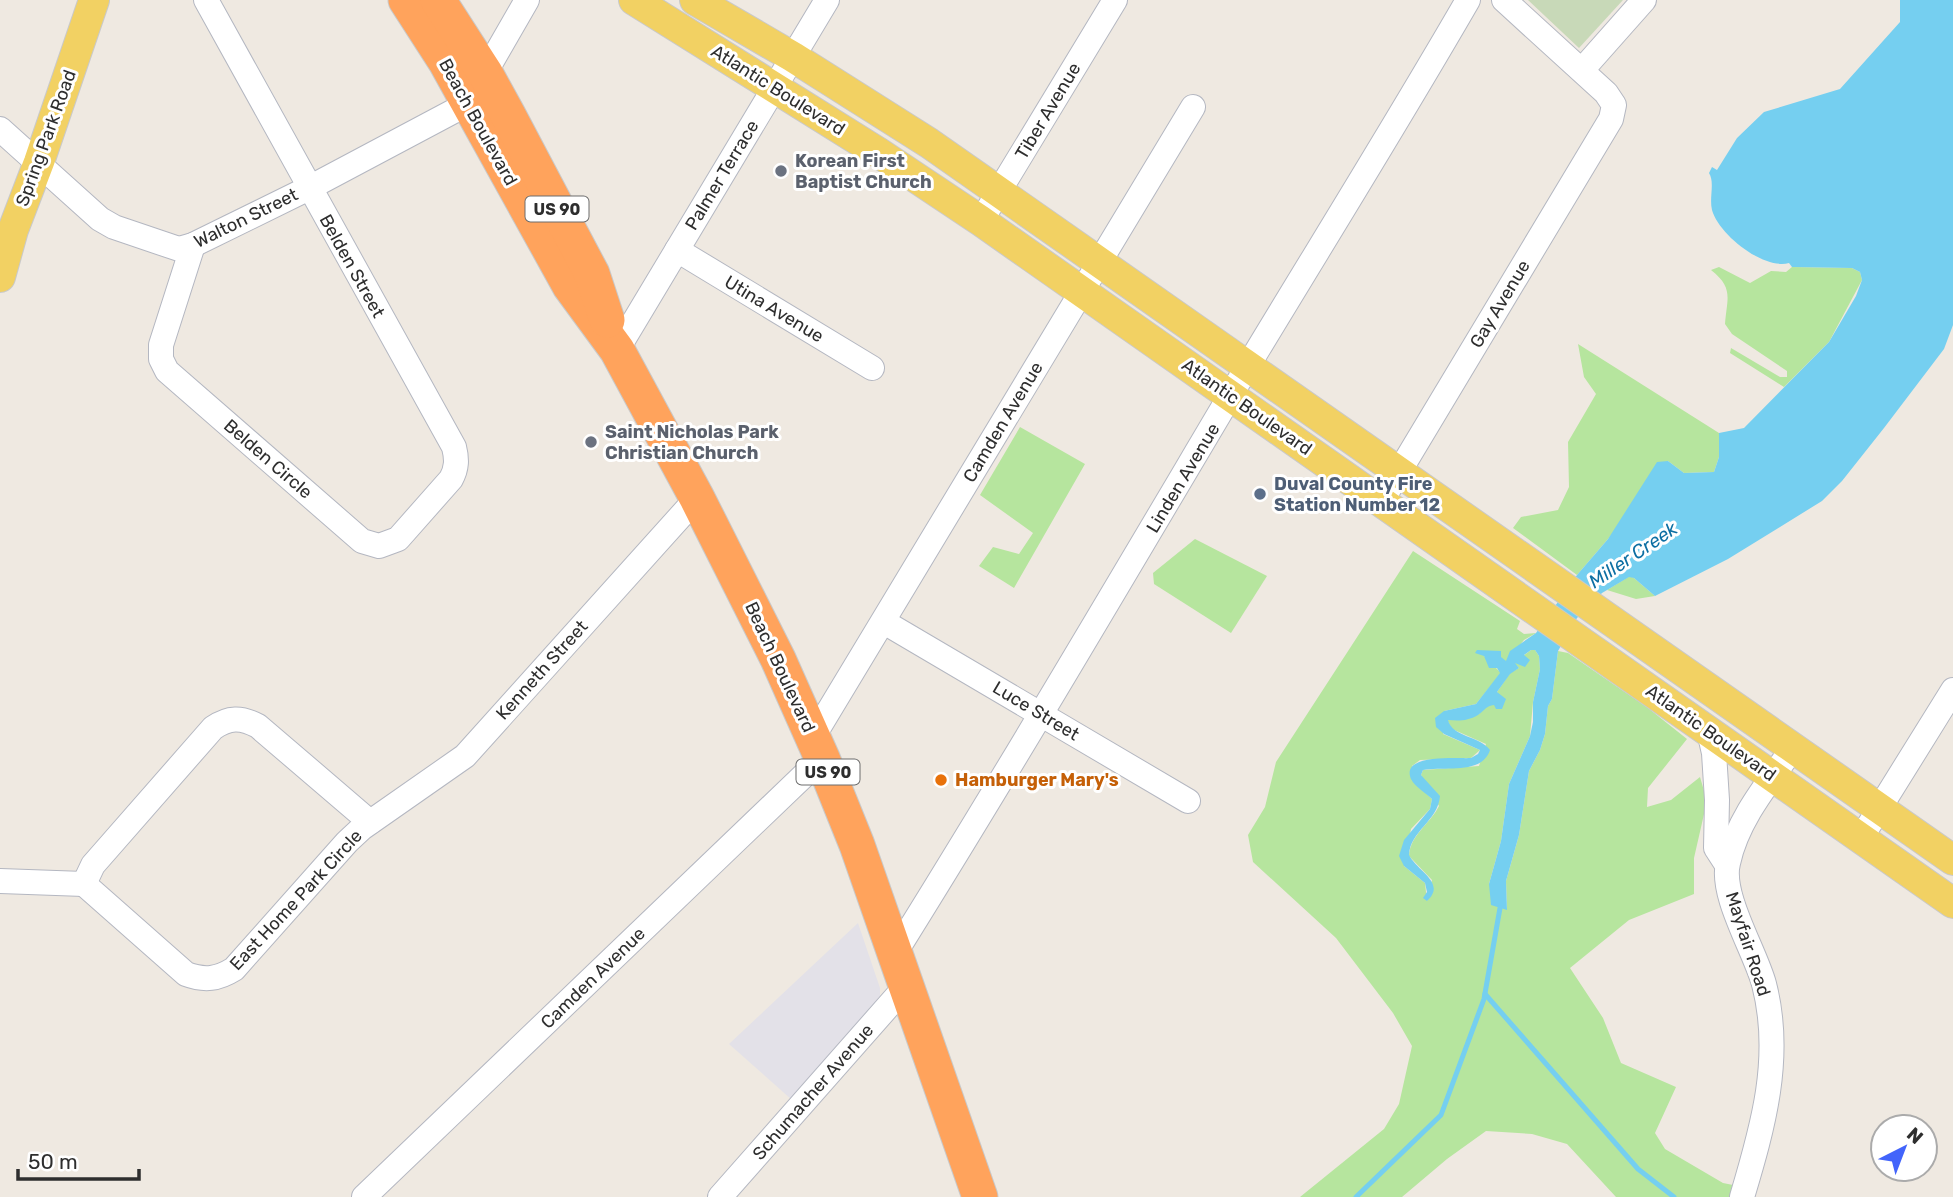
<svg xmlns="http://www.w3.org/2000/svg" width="1953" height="1197" viewBox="0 0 1953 1197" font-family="Rubik,sans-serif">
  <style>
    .industrial { fill: #e3e1e8 }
    .green { fill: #b6e59e }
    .cemetery { fill: #c8d9b8 }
    .water { fill: #75cff0 }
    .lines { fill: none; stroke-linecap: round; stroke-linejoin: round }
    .stream { stroke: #75cff0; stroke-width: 5 }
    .minor-casing { stroke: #b4b7c1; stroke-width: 26 }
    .major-casing { stroke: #c9c9c9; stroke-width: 32 }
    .highway-casing { stroke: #c9c9c9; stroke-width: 37 }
    .minor { stroke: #fff; stroke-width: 24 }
    .major { stroke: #f2d163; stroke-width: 30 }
    .highway { stroke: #ffa35c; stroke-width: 35 }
    .worship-dot { fill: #6b7280; stroke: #fff; stroke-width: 2.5 }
    .service-dot { fill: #5c6f8a; stroke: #fff; stroke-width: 2.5 }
    .food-dot { fill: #e8710a; stroke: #fff; stroke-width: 2.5 }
    .labels { text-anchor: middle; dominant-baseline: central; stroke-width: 6; stroke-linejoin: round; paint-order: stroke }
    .shield { fill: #fff; stroke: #6d6d6d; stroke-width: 2 }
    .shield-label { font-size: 16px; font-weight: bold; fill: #2e2e2e }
    .street-label { font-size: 18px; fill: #2e2e2e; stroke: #fff }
    .worship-label { font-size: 18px; font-weight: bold; fill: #5b616d; stroke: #fff; text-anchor: start }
    .service-label { font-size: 18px; font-weight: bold; fill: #4e5e75; stroke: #fff; text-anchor: start }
    .food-label { font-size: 18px; font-weight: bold; fill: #c56008; stroke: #fff; text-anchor: start }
    .water-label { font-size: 19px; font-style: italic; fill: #0d6fa3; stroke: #fff }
  </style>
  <rect width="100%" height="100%" fill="#efe9e1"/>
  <polygon class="industrial" points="858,923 880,988 880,997 792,1100 729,1044"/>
  <g class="green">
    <path d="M 1719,267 L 1750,283 L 1771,271 L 1786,272 L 1792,267 L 1852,268 L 1860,272 L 1862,280 L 1829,342 L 1784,387 L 1730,353 L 1731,348 L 1780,377 L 1787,377 L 1787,371 L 1732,334 L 1725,324 C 1727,298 1734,288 1711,270 Z"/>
    <polygon points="1578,344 1719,433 1719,457 1714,472 1684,473 1668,461 1608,539 1577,575 1513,528 1521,517 1558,510 1569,487 1568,442 1596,394 1584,377"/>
    <polygon points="1020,427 1085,464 1014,588 979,566 993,547 1019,554 1033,533 980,495"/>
    <polygon points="1195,539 1267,576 1231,633 1154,584 1153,573"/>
    <path d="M 1413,551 L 1520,621 L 1517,629 L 1524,634 L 1536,633 L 1524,640 L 1506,662 L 1501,658 L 1501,651 L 1484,656 L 1501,673 L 1476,704 L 1444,711 L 1443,734 L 1480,750 L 1471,758 L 1420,760 L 1412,766 L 1423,790 L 1432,799 L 1430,809 L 1411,829 L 1404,866 L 1425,883 L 1427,901 L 1432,880 L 1409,856 C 1410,835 1430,824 1439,806 L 1421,775 L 1423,770 L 1479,766 L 1486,744 L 1452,729 L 1447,720 L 1479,714 L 1488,705 L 1494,705 L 1498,695 L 1497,692 L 1510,673 L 1519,668 L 1514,663 L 1531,650 L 1535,650 L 1539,656 L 1540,669 L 1533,702 L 1530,736 L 1509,784 L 1501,841 L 1489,884 L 1507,909 L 1506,881 L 1519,835 L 1529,771 L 1540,750 L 1545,734 L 1548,706 L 1552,699 L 1558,651 L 1568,653 L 1648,708 L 1687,739 L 1648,788 L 1647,807 L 1671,800 L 1700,777 L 1707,801 L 1694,858 L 1694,894 L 1629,920 L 1570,968 L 1603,1018 L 1621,1063 L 1676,1087 L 1655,1133 L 1665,1149 L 1723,1183 L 1733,1185 L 1730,1197 L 1616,1197 L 1567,1144 L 1532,1134 L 1486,1131 L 1447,1159 L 1402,1197 L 1300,1197 L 1384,1129 L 1399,1104 L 1412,1046 L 1393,1013 L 1336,938 L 1253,862 L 1248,835 L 1265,807 L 1276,762 Z"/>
    <polygon points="1630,576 1634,578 1655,596 1636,599 1607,590"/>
  </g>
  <polygon class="cemetery" points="1528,0 1623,0 1579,48"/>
  <path class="water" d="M 1900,0 L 1953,0 L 1953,325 L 1944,349 L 1884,428 L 1842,481 L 1822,501 L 1728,559 L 1655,596 L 1634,578 L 1629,577 L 1602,593 L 1577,618 L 1558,651 L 1552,699 L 1548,706 L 1545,734 L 1540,750 L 1529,771 L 1519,835 L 1506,881 L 1507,910 L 1491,905 L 1489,884 L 1501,841 L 1509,784 L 1530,736 L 1533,722 L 1533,702 L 1540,669 L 1539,656 L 1535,650 L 1531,650 L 1524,655 L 1530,660 L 1525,667 L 1515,663 L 1519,668 L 1510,674 L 1497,692 L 1506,699 L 1502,709 L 1496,709 L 1494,705 C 1486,706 1485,710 1478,715 C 1468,721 1459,721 1448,720 C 1452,737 1480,736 1490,750 C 1482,775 1445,766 1423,770 L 1421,775 L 1440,796 C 1438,821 1410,831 1409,855 C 1417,871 1447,883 1427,901 L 1423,898 L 1427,892 L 1425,883 L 1404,866 L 1399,856 L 1404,840 L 1430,809 L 1432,799 C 1426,793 1415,787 1411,779 C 1400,753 1458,759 1471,758 L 1478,754 L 1480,750 L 1444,734 L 1436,727 L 1435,718 L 1444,711 L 1476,704 L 1500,673 L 1497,668 L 1489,668 L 1484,656 L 1475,653 L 1477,650 L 1501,651 L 1501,657 L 1506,661 L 1510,651 L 1536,633 L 1577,575 L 1608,539 L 1657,462 L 1668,461 L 1684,473 L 1714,472 L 1719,457 L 1719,433 L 1744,428 L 1829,342 L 1856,296 L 1862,280 L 1860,272 L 1852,268 L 1792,267 L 1789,263 C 1764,270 1719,235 1712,210 C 1709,198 1715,182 1709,173 L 1712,167 L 1717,170 L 1737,138 L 1764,112 L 1840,89 L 1900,22 Z"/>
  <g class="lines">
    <g class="stream">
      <polyline points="1485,994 1638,1169 1674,1197"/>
      <polyline points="1356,1197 1441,1115 1484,999 1500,908"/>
    </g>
    <defs>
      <g id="minor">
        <polyline points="1582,70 1644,0"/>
        <polyline points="485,73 527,0"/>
        <polyline points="0,129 100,219 114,227 179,249 193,245 309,188 469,103"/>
        <polyline points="981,221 1115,0"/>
        <path d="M 193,245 L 161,345 L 161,359 L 167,371 L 362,541 L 379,546 L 398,539 L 451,479 C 457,468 457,459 454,447 L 206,0"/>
        <polyline points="677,250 872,368"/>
        <polyline points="617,350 827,0"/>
        <polyline points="1381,502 1611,119 1614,105 1606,93 1504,0"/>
        <polyline points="884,622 1188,801"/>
        <polyline points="1709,731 1714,753 1717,800 1716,848 1727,865"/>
        <polyline points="813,737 1193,107"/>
        <polyline points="1861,838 1953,690"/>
        <polyline points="0,881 84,884"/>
        <path d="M 84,884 L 186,974 C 205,981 218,979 234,969 L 347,842 L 362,828 L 465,756 L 697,498"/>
        <path d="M 84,884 L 93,865 L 213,728 C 229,717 241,717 258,726 L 370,822"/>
        <path d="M 895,953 C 1016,759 1132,561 1249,364 C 1322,243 1397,123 1468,0"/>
        <polyline points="364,1197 822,758"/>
        <polyline points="720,1197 906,986"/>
        <path d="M 1742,1197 C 1763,1127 1783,1057 1764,984 C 1755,951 1720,895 1728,863 C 1737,820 1768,783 1793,748"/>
      </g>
      <g id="major">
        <polyline points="634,0 879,153 981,221 1953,903"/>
        <polyline points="695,0 793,57 929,143 1953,860"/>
        <polyline points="0,277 13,230 39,162 94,0"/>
      </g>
      <g id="highway">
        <polyline points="406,0 446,62 570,286 617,350 697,498 778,659 822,758 857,845 980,1197"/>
        <polyline points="438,0 485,73 508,115 592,274 607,320"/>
      </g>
    </defs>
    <use href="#minor" class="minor-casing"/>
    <use href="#major" class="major-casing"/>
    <use href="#highway" class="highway-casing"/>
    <use href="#minor" class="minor"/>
    <use href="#major" class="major"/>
    <use href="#highway" class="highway"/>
  </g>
  <g class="worship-dot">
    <circle cx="781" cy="171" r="7"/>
    <circle cx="591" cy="442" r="7"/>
  </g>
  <circle class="service-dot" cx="1260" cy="494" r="7"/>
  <circle class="food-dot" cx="941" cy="780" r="7"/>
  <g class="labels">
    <g class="shield">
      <rect x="525.5" y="196.5" width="63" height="25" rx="5"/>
      <rect x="796.5" y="759.5" width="63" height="25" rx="5"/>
    </g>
    <g class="shield-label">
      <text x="557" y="209">US 90</text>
      <text x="828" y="772">US 90</text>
    </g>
    <g class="street-label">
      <text transform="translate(778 90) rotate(32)">Atlantic Boulevard</text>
      <text transform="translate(1048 111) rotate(-59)">Tiber Avenue</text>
      <text transform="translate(478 122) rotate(61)">Beach Boulevard</text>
      <text transform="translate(46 138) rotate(-70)">Spring Park Road</text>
      <text transform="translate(722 175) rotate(-59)">Palmer Terrace</text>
      <text transform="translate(246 218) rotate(-26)">Walton Street</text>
      <text transform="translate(352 266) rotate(61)">Belden Street</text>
      <text transform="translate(1500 304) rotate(-59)">Gay Avenue</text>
      <text transform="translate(774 309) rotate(31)">Utina Avenue</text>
      <text transform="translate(1247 407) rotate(35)">Atlantic Boulevard</text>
      <text transform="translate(1003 422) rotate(-59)">Camden Avenue</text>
      <text transform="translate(268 459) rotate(41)">Belden Circle</text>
      <text transform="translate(1183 478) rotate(-59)">Linden Avenue</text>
      <text transform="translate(780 667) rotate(65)">Beach Boulevard</text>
      <text transform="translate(542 670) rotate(-48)">Kenneth Street</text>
      <text transform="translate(1036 711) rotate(31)">Luce Street</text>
      <text transform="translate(1711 733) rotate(35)">Atlantic Boulevard</text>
      <text transform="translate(296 900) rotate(-47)">East Home Park Circle</text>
      <text transform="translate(1748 944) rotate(72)">Mayfair Road</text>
      <text transform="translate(593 978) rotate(-44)">Camden Avenue</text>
      <text transform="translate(813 1092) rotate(-49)">Schumacher Avenue</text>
    </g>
    <g class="worship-label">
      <text x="795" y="161">Korean First<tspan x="795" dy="21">Baptist Church</tspan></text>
      <text x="605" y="432">Saint Nicholas Park<tspan x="605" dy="21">Christian Church</tspan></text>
    </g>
    <g class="service-label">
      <text x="1274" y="484">Duval County Fire<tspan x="1274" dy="21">Station Number 12</tspan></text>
    </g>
    <g class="food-label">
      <text x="955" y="780">Hamburger Mary's</text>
    </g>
    <g class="water-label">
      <text transform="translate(1633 555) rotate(-34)">Miller Creek</text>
    </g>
  </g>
  <g transform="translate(1904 1148) rotate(42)"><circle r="33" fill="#ffffff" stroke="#ababab" stroke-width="2"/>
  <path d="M0-5L12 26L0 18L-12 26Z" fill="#4264fb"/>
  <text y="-10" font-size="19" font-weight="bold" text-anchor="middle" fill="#2e2e2e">N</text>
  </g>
  <path d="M18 1169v10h121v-10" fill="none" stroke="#2e2e2e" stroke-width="3.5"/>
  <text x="28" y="1169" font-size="21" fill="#2e2e2e" stroke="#ffffff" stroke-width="5" paint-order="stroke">50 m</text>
</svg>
